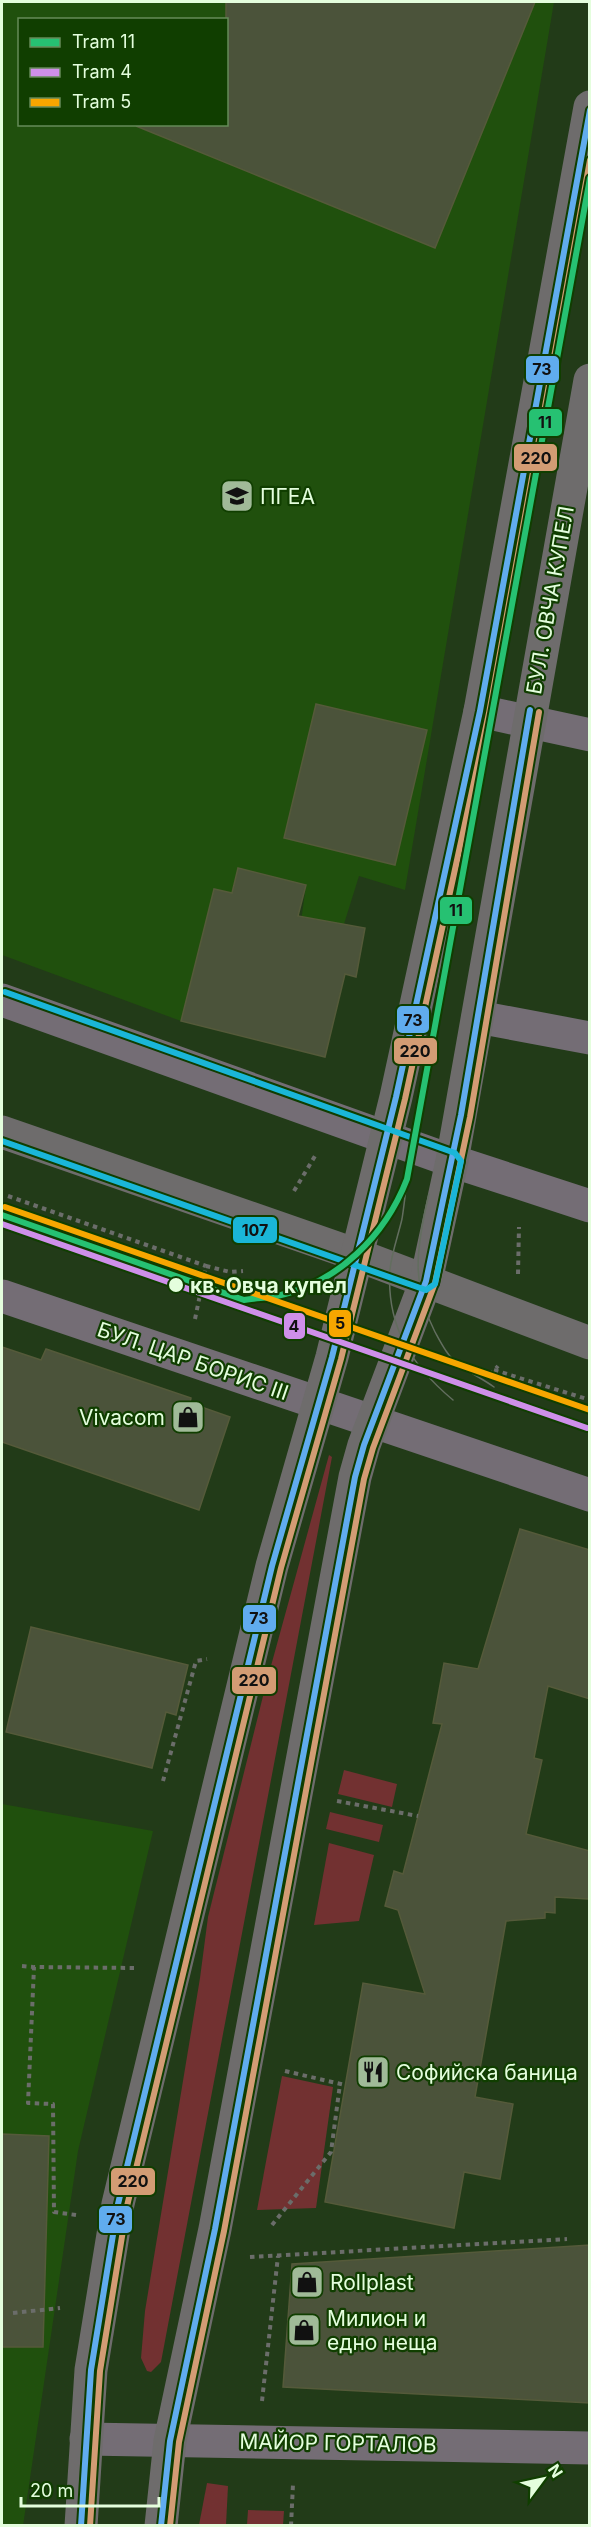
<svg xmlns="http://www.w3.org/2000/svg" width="591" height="2527" viewBox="0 0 591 2527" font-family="Inter,sans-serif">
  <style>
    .built { fill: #20500d; fill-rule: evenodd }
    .green { fill: #723131 }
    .building { fill: #4b533a; stroke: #555a3a; stroke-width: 1.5 }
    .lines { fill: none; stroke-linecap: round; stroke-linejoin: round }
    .path { stroke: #6b6d6a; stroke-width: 4; stroke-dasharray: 4.5 4.5; stroke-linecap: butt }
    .minor { stroke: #746d75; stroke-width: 33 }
    .major { stroke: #6e6c6c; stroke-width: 33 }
    .tram { stroke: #636e5f; stroke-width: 1.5 }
    .bus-1-casing { stroke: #103e00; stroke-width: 10 }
    .bus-2-casing { stroke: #103e00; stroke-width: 10 }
    .bus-3-casing { stroke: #103e00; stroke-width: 10 }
    .bus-1 { stroke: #60acee; stroke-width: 6 }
    .bus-2 { stroke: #d39c74; stroke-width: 6 }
    .bus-3 { stroke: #1ab6d8; stroke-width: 6 }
    .tram-1-casing { stroke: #103e00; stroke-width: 10 }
    .tram-2-casing { stroke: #103e00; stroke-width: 10 }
    .tram-3-casing { stroke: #103e00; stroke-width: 10 }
    .tram-1 { stroke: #26c172; stroke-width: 6 }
    .tram-2 { stroke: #ce8fe9; stroke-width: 6 }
    .tram-3 { stroke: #f7a600; stroke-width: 6 }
    .stop-dot { fill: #e4fedd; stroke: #103e00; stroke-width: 2 }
    .labels { text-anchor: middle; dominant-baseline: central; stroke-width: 4.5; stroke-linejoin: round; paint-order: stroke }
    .poi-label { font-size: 21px; fill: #e4fedd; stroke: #103e00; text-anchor: start }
    .street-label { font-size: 21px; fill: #e4fedd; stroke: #103e00 }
    .stop-label { font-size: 21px; font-weight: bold; fill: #e4fedd; stroke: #103e00; text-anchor: start }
    .line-badge { stroke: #103e00; stroke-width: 2 }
    .pale-badge-label { font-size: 16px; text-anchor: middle; font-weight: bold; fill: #111 }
  </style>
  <rect width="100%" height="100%" fill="#223b18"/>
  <g class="built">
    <path d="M 2,2 L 554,2 L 405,890 L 359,876 L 344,924 L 297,951 L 306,885 L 238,868 L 232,893 L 214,889 L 181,1021 L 2,955 ZM 20,20 L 226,20 L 226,124 L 20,124 Z"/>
    <polygon points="2,1804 153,1831 78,2151 23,2526 2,2525"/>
  </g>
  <g class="green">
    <polygon points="329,1455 332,1457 161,2362 151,2372 147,2371 141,2358 145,2311 200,1978 208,1917 266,1684"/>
    <polygon points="344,1770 397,1784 392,1807 338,1794"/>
    <polygon points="330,1812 383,1825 379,1842 326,1829"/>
    <polygon points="329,1843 374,1855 359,1921 314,1925"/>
    <polygon points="282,2076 333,2087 316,2208 257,2210"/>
    <polygon points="207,2483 228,2486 226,2525 199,2525"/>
    <polygon points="248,2510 284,2511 283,2525 247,2525"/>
  </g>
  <g class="building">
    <polygon points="226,2 535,2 435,248 136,126 226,124"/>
    <polygon points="316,704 427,730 395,865 284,838"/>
    <polygon points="238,868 306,885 298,916 365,928 356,977 345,974 325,1057 181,1021 214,889 232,893"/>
    <polygon points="2,1347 41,1360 46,1349 191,1398 190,1403 230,1417 199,1510 2,1442"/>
    <polygon points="520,1529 590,1550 590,1699 548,1686 534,1758 542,1760 526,1834 590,1851 590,1895 588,1899 555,1897 555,1913 545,1912 545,1918 506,1921 475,2097 513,2104 500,2179 464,2172 454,2228 325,2202 363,1983 425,1994 398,1910 385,1906 394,1871 403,1874 442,1724 433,1723 444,1663 478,1669"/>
    <polygon points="31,1627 188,1665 176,1715 166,1712 152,1768 6,1732"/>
    <polygon points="2,2134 49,2136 43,2347 2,2347"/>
    <polygon points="590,2245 590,2403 283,2387 292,2264"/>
  </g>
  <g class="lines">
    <g class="path">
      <polyline points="294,1191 315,1156"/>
      <polyline points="8,1196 206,1266"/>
      <polyline points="518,1274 519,1227"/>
      <polyline points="195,1319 206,1266 230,1272 243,1271"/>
      <polyline points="494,1370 590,1400"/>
      <polyline points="490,1375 498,1366"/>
      <polyline points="163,1781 196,1661 207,1659"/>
      <polyline points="337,1801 418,1816"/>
      <polyline points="22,1966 33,1967"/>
      <polyline points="285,2071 345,2085"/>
      <polyline points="76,2215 54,2212 53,2104 28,2103 34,1967 134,1968"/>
      <polyline points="272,2225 331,2152 340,2084"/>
      <polyline points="250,2257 567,2239"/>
      <polyline points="13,2313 60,2308"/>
      <polyline points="262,2401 278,2256"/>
      <polyline points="291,2526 293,2484"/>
    </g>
    <g class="minor">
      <polyline points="480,711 590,735"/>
      <polyline points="2,1000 452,1161 590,1206"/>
      <polyline points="478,1017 590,1038"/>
      <polyline points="2,1296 590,1495"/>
      <polyline points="86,2439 590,2448"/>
    </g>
    <g class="major">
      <polyline points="2,1132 357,1255 590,1343"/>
      <polyline points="81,2526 91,2370 118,2204 272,1566 332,1357 396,1097 480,711 590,107"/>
      <polyline points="161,2526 170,2441 215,2229 355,1477 364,1445 426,1281 452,1161 590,380"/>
    </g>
    <g class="tram">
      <path d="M 407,1182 C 405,1195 404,1207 402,1219 C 398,1236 392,1252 390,1269 C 386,1326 411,1365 453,1400"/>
      <path d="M 429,1194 C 417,1244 410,1284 435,1332 C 441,1343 448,1357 459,1365 C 470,1373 483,1379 494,1387"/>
    </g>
    <defs>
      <g id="bus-1">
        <polyline points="81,2526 91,2370 118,2204 272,1566 332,1357 396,1097 480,711 590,110"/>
        <polyline points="161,2526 170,2441 215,2229 355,1477 364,1445 426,1281 461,1115 530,710"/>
      </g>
      <g id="bus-2">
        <polyline points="90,2526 100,2371 127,2206 281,1568 341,1359 405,1099 489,713 590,160"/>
        <polyline points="170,2526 179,2442 224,2231 364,1479 373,1448 435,1283 470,1117 539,712"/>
      </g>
      <polyline id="bus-3" points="2,1141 426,1290 435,1284 461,1161 455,1153 5,992"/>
    </defs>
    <use href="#bus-1" class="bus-1-casing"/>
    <use href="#bus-2" class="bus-2-casing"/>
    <use href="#bus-3" class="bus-3-casing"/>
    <use href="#bus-1" class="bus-1"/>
    <use href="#bus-2" class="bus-2"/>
    <use href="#bus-3" class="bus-3"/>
    <defs>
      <path id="tram-1" d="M 2,1215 L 244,1300 C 255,1298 266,1298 277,1296 C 338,1283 385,1236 407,1179 L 590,178"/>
      <polyline id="tram-2" points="2,1224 587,1428"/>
      <polyline id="tram-3" points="5,1207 590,1410"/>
    </defs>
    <use href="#tram-1" class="tram-1-casing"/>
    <use href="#tram-2" class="tram-2-casing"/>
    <use href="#tram-3" class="tram-3-casing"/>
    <use href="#tram-1" class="tram-1"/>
    <use href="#tram-2" class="tram-2"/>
    <use href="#tram-3" class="tram-3"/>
  </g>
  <defs>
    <symbol id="school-square" viewBox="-11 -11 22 22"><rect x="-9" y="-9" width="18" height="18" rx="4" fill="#a0ba98" stroke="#103e00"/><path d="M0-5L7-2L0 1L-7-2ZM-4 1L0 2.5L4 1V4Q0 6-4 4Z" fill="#111"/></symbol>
    <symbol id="shop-square" viewBox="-11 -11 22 22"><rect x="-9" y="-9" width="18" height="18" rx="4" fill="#a0ba98" stroke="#103e00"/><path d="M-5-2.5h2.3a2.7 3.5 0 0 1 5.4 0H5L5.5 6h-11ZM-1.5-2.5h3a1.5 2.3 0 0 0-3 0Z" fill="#111"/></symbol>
    <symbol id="restaurant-square" viewBox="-11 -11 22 22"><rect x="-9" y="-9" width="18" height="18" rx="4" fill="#a0ba98" stroke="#103e00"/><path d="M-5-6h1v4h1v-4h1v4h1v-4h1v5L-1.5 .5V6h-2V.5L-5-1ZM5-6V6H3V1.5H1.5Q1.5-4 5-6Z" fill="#111"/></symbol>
  </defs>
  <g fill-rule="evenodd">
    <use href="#school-square" x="218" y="477" width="38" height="38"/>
    <use href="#shop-square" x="169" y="1398" width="38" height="38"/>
    <use href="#restaurant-square" x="354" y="2053" width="38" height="38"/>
    <use href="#shop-square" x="288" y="2263" width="38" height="38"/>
    <use href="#shop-square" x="285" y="2311" width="38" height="38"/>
  </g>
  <circle class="stop-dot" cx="176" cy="1285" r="8"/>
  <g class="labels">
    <g class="poi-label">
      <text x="260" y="496">ПГЕА</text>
      <text x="165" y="1417" text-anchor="end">Vivacom</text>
      <text x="396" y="2072">Софийска баница</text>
      <text x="330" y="2282">Rollplast</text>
      <text x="327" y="2318">Милион и<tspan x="327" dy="24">едно неща</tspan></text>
    </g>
    <g class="street-label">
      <text transform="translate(550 600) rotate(-80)">БУЛ. ОВЧА КУПЕЛ</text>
      <text transform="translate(193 1361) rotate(19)">БУЛ. ЦАР БОРИС III</text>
      <text transform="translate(338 2443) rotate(1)">МАЙОР ГОРТАЛОВ</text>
    </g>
    <g class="stop-label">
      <text x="190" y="1285">кв. Овча купел</text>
    </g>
  </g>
  <g class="line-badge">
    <rect x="525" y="355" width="35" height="29" rx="6" fill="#60acee"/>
    <rect x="528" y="408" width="35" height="29" rx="6" fill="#26c172"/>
    <rect x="513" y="443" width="45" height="29" rx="6" fill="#d39c74"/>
    <rect x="439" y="896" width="34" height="29" rx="6" fill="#26c172"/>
    <rect x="396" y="1005" width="34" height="29" rx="6" fill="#60acee"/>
    <rect x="393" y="1037" width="45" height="28" rx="6" fill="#d39c74"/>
    <rect x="232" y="1216" width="46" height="28" rx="6" fill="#1ab6d8"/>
    <rect x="328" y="1309" width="24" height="29" rx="6" fill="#f7a600"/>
    <rect x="283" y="1312" width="23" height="28" rx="6" fill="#ce8fe9"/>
    <rect x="242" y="1604" width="35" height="29" rx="6" fill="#60acee"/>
    <rect x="231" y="1666" width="46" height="29" rx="6" fill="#d39c74"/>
    <rect x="110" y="2167" width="46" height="29" rx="6" fill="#d39c74"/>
    <rect x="98" y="2205" width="35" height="29" rx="6" fill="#60acee"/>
  </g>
  <g class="pale-badge-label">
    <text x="542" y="375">73</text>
    <text x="545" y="428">11</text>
    <text x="536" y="464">220</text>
    <text x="456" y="916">11</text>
    <text x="413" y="1026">73</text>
    <text x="415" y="1057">220</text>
    <text x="255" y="1236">107</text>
    <text x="340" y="1329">5</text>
    <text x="294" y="1332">4</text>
    <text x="259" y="1624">73</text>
    <text x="254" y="1686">220</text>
    <text x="133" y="2187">220</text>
    <text x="116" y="2225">73</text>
  </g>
  <rect width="591" height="2527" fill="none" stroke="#e4fedd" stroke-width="6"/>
  <rect x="18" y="18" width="210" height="108" fill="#103e00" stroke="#658b58" stroke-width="1.5"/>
  <rect x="30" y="38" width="30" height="9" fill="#26c172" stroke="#658b58" stroke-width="1.5"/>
  <text x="72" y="48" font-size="18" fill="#e4fedd">Tram 11</text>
  <rect x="30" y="68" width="30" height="9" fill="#ce8fe9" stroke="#658b58" stroke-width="1.5"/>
  <text x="72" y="78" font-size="18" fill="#e4fedd">Tram 4</text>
  <rect x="30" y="98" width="30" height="9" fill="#f7a600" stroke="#658b58" stroke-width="1.5"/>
  <text x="72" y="108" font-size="18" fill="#e4fedd">Tram 5</text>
  <g transform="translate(543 2479) rotate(57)" stroke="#103e00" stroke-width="4.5" paint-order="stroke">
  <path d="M0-4.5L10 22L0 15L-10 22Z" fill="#e4fedd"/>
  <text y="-9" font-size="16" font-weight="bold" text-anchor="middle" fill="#e4fedd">N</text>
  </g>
  <path d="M21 2497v9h138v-9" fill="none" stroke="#e4fedd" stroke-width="3"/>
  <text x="30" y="2497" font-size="18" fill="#e4fedd" stroke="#103e00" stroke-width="4.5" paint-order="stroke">20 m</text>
</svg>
